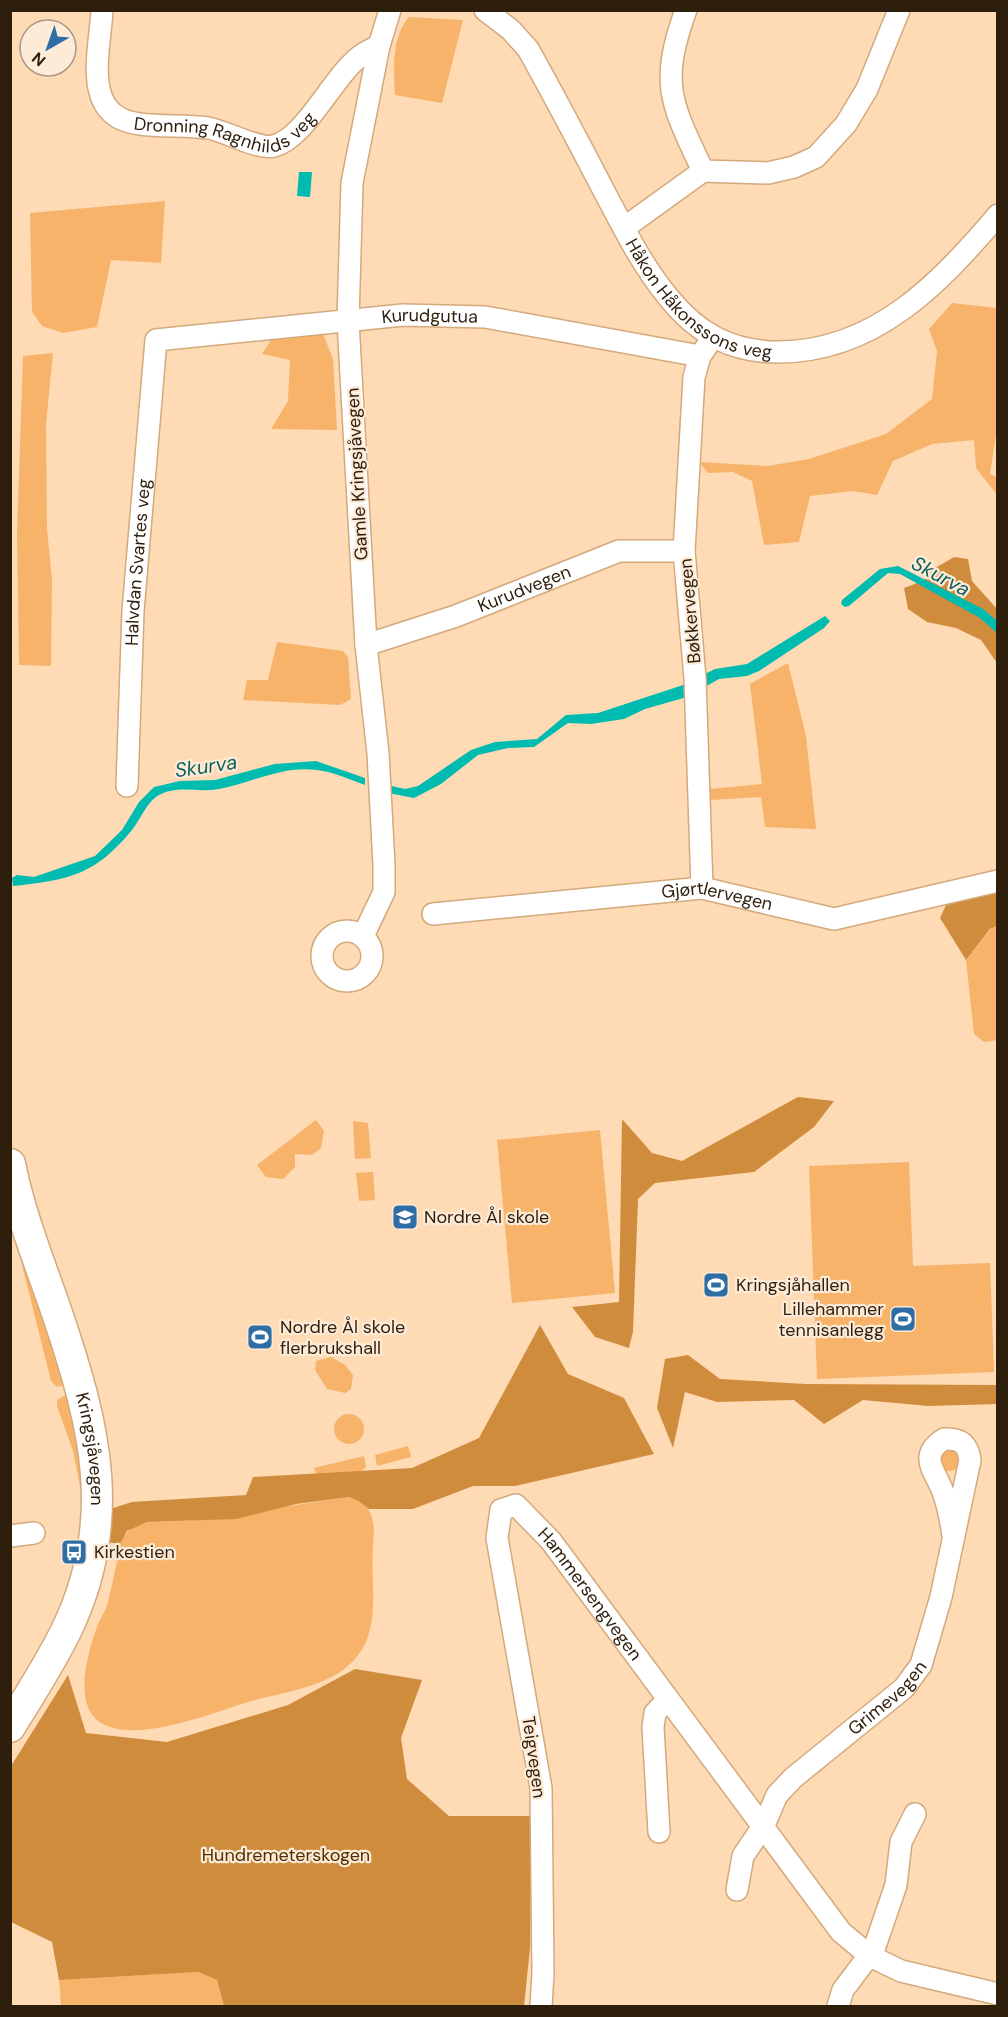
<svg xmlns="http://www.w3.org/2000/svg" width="1008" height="2017" viewBox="0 0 1008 2017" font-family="'DM Sans',sans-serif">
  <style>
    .green { fill: #f6b369 }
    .forest { fill: #d08c3d }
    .water { fill: #00bbb0 }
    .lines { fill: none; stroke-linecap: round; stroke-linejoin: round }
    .street-casing { stroke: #d4a97c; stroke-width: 24 }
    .secondary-casing { stroke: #d4a97c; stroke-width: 33 }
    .street { stroke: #fff; stroke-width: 21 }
    .secondary { stroke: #fff; stroke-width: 30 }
    .labels { text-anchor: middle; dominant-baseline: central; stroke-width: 4.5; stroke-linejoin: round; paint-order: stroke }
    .street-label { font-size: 18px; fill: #2e1e0c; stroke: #fdebd8 }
    .poi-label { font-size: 18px; fill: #2e1e0c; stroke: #fdebd8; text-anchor: start }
    .park-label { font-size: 18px; fill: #502e00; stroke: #fdebd8 }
    .water-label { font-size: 20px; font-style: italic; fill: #0b615b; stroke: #fdebd8 }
  </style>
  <rect width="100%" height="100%" fill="#fedab5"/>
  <g class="green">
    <path d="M 409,17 L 463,20 L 442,103 L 395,95 C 394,68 391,38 409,17 Z"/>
    <polygon points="165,201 161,263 111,260 97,327 63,333 42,326 32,312 30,213"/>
    <polygon points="952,303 997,308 997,429 990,474 997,477 997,495 976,468 974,440 932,444 893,461 877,495 853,491 810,496 799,542 764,545 752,481 733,472 708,473 699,462 768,466 809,459 886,434 932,399 937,351 929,329"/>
    <polygon points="321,329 333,359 337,430 271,429 288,401 290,360 262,354 275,334"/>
    <polygon points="53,353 46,424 47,529 52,580 51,666 19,665 17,534 23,356"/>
    <polygon points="277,642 343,651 348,657 351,699 340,705 243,700 247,680 268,680"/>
    <polygon points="788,663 806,736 816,829 765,827 761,797 711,800 710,789 762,784 750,684"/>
    <polygon points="997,926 997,1040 984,1042 974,1034 966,960 991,929"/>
    <polygon points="316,1120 324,1131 321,1148 312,1155 295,1154 295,1167 283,1179 266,1177 257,1165"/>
    <polygon points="353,1121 368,1123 371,1158 355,1159"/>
    <polygon points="600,1130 615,1293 512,1303 497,1140"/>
    <polygon points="909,1162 913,1266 990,1263 994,1372 817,1379 809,1166"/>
    <polygon points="373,1172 375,1200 359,1201 356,1173"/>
    <polygon points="11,1221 68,1384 57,1387 51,1381"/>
    <polygon points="331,1357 345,1365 353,1375 351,1389 345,1393 327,1389 315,1370 316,1361"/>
    <polygon points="71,1392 86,1471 81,1491 73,1451 57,1406 57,1400"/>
    <circle cx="349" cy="1429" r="15"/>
    <polygon points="408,1446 411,1457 377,1466 375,1455"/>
    <circle cx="949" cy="1460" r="11"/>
    <polygon points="364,1456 366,1467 360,1472 317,1476 314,1468"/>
    <path d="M 349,1497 C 375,1502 375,1526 373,1547 C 370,1581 381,1625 359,1654 C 334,1688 285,1691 248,1702 C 214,1712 107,1757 88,1707 C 79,1685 89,1648 97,1627 C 100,1618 106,1611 108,1602 C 113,1582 117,1561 121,1540 L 131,1528 L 147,1522 L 190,1521 Z"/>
    <polygon points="198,1972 217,1980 224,2006 61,2006 59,1980"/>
  </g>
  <g class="forest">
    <polygon points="954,557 968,559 972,581 997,609 997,663 981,640 956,628 927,622 908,609 904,588 925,580 930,571"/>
    <polygon points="997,889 997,926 990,929 966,960 940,918 947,903"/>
    <polygon points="798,1097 834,1101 814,1127 754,1172 655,1183 638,1199 633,1332 629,1348 595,1337 572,1307 619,1302 622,1119 652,1153 682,1161"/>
    <polygon points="540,1325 568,1374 624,1398 654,1454 515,1486 473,1486 413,1509 369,1509 359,1501 349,1497 296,1504 236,1519 147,1522 127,1531 120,1544 106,1542 107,1510 132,1502 246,1495 253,1477 412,1468 479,1438"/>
    <polygon points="688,1355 720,1379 806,1384 997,1385 997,1404 928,1406 863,1400 824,1424 794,1400 717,1402 685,1392 673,1448 657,1408 665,1359"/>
    <polygon points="355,1669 422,1680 401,1738 407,1779 449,1816 531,1816 530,1948 524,2006 224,2006 217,1980 198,1972 59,1980 52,1942 11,1922 11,1766 68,1675 86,1733 167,1742 288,1705"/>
  </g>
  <g class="water">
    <polygon points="299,172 312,172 310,197 297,196"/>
    <polygon points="898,566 983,609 997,621 997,633 980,618 900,574 888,573 849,606 845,607 841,604 842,600 880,569"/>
    <polygon points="825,616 830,621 824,628 759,671 747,676 719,679 687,697 645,709 624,719 591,724 568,723 534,747 508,748 478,755 441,784 414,798 388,793 387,785 405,789 418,786 471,750 495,742 537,739 566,715 598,713 683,685 715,669 747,664"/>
    <path d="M 316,761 L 365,778 L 365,785 C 349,779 333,772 317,770 C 283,765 251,783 219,789 C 198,793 175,784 156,797 C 146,804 140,820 132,830 C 95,875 69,880 13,886 L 12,878 L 17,875 L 34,877 L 95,856 L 122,830 L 139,802 L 154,787 L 180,781 L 215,780 L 275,764 Z"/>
  </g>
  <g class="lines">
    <defs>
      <g id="street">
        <path id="s1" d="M 102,10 C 100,52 80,117 140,124 C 162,127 185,125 208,128 C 226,131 258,150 274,146 C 307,137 335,72 363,54 C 368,51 374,48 379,46"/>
        <path id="s2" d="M 485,10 L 511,30 L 528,49 C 555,97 580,145 605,193 C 624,229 643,267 669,298 C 698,334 732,352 778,352 C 875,352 939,284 998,215"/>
        <path d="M 686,10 C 659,84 671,103 703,171"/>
        <polyline points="624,228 703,171 768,173 794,167 816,157 846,124 867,89 899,10"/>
        <path id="s3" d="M 366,645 L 456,616 L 619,551 L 684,551"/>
        <path id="s4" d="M 127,786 L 133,611 L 156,340 L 403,315 L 485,317 L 700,356"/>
        <polyline points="702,888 695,678 684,551 694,377 700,356 707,346"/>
        <path id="s5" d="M 433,914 L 702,888 L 834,919 L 998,881"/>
        <circle cx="347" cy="956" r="25"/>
        <polyline points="363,936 384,892 384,865 378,753 366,645 348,321 352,183 379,46 390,10"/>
        <polyline points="10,1536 34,1533"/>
        <polyline points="659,1832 653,1727 655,1713 667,1700"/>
        <path id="s6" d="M 737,1890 L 743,1856 L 764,1825 L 777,1795 L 793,1778 L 904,1688 L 921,1665 L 941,1597 L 970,1460 C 968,1444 960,1438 944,1439 C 916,1457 937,1472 944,1495 C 949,1509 951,1522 953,1536"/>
        <path id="s7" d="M 541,2006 L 543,1973 L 541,1788 L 497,1538 L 501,1510 L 516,1505 L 551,1541 L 841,1932 L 870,1956 L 901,1971 L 998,1994"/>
        <polyline points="838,2006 843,1990 874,1949 896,1885 901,1842 915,1814"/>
      </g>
      <g id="secondary">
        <path id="s8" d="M 10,1164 C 20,1215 41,1266 58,1316 C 95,1426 120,1522 65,1633 C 49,1665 29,1696 10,1727"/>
      </g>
    </defs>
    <use href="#street" class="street-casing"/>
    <use href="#secondary" class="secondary-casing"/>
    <use href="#street" class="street"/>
    <use href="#secondary" class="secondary"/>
  </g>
  <defs>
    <symbol id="school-square" viewBox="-11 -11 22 22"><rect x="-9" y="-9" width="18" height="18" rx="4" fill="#2e6ea5" stroke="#fdebd8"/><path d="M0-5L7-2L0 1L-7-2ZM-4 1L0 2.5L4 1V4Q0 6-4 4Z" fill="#fff"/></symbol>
    <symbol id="stadium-square" viewBox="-11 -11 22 22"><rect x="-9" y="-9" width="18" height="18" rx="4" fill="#2e6ea5" stroke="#fdebd8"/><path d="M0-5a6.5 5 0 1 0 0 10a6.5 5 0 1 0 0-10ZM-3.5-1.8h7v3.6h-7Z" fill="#fff"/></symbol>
    <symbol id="bus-square" viewBox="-11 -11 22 22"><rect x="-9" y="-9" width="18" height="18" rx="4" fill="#2e6ea5" stroke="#fdebd8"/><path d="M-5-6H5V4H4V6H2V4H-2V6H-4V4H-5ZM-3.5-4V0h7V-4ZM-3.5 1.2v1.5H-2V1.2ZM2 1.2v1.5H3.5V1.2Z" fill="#fff"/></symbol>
  </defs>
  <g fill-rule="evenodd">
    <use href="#school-square" x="390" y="1202" width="30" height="30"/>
    <use href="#stadium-square" x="701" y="1270" width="30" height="30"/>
    <use href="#stadium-square" x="888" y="1304" width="30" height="30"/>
    <use href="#stadium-square" x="245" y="1322" width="30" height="30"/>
    <use href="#bus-square" x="59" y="1537" width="30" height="30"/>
  </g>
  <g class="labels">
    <g class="street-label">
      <text stroke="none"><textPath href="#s1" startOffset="228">Dronning Ragnhilds veg</textPath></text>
      <text stroke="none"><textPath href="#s2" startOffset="370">Håkon Håkonssons veg</textPath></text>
      <text stroke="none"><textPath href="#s4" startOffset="722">Kurudgutua</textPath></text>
      <text transform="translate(357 474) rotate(-93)">Gamle Kringsjåvegen</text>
      <text stroke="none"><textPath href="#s4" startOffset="224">Halvdan Svartes veg</textPath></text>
      <text stroke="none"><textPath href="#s3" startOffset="168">Kurudvegen</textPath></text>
      <text transform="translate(690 611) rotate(-95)">Bøkkervegen</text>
      <text stroke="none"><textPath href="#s5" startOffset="286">Gjørtlervegen</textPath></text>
      <text stroke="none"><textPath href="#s8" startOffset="297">Kringsjåvegen</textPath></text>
      <text stroke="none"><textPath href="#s7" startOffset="632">Hammersengvegen</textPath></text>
      <text stroke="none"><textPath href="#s6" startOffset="252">Grimevegen</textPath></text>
      <text transform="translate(534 1757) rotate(82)">Teigvegen</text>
    </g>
    <g class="poi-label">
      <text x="424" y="1217">Nordre Ål skole</text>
      <text x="736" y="1285">Kringsjåhallen</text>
      <text x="884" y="1309" text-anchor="end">Lillehammer<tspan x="884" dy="21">tennisanlegg</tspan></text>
      <text x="280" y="1327">Nordre Ål skole<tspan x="280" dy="21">flerbrukshall</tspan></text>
      <text x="94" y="1552">Kirkestien</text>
    </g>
    <g class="park-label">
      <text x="286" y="1855">Hundremeterskogen</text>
    </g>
    <g class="water-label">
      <text transform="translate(941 576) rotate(28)">Skurva</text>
      <text transform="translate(206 766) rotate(-8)">Skurva</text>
    </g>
  </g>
  <rect width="1008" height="2017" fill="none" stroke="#2e1e0c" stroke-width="24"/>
  <g transform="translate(48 48) rotate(220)"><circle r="28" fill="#fdebd8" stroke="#aa9986" stroke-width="1.5"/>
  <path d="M0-4.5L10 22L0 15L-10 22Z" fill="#2e6ea5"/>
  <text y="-9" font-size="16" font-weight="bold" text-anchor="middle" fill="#2e1e0c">N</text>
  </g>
</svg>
